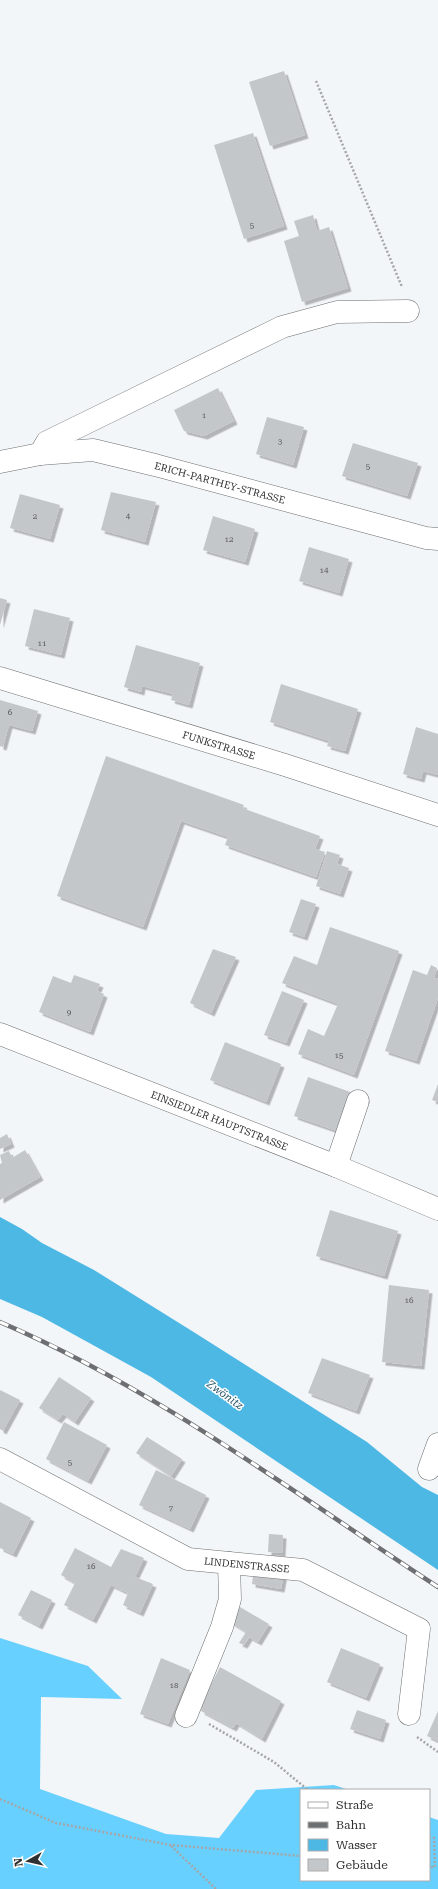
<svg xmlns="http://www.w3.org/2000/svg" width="438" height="1889" viewBox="0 0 438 1889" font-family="'Roboto Serif',serif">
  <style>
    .forest { fill: #68d0fe }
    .water { fill: #4eb8e5 }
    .building { fill: #c4c7c9; filter: url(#shadow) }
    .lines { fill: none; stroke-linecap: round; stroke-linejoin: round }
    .minor-casing { stroke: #6c6f70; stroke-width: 23 }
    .major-casing { stroke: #6c6f70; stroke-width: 23 }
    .path { stroke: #a4a6a8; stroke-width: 2.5; stroke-dasharray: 2 2; stroke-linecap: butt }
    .minor { stroke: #fff; stroke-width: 22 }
    .major { stroke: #fff; stroke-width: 22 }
    .rail-casing { stroke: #6d6f70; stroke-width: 4.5 }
    .rail { stroke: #fff; stroke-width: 3; stroke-dasharray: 9; stroke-linecap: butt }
    .labels { text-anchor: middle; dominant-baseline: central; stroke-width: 3; stroke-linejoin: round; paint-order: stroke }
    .number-label { font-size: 8px; fill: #545657 }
    .street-label { font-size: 10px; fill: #2f3031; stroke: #fff }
    .water-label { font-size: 11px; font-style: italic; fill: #295569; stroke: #fff }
  </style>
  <defs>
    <filter id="shadow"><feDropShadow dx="3.5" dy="3.5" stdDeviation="0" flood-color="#0004"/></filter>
  </defs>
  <rect width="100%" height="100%" fill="#f3f6f8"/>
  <polygon class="forest" points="0,1638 88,1666 122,1699 41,1697 40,1789 166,1834 219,1838 256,1790 334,1785 349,1790 301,1790 301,1880 429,1880 429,1817 438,1820 438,1889 0,1889"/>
  <polygon class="water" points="0,1217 22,1229 42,1243 94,1270 192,1331 367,1442 422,1487 438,1495 438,1570 151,1377 42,1317 0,1299"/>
  <g class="building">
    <polygon points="284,71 305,135 270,146 249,82"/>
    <polygon points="253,133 284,226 244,239 214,145"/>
    <polygon points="313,215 317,231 329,227 348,288 302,302 284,241 299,236 294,221"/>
    <polygon points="218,388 234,421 204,436 184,431 174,410"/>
    <polygon points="267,417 304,427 293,465 256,454"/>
    <polygon points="353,443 418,463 407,496 342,476"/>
    <polygon points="111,492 156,502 145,542 101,530"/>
    <polygon points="20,494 60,505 50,539 10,528"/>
    <polygon points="213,516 255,529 245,562 203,550"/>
    <polygon points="309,547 349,559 339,593 299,581"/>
    <polygon points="0,598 7,600 0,625"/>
    <polygon points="34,609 70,618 61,655 25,646"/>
    <polygon points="136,645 200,663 189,705 171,700 173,694 142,686 141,692 124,687"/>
    <polygon points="281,684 358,709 345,751 327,746 329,741 270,722"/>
    <polygon points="0,700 38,711 32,731 9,725 3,747 0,746"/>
    <polygon points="416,727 438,734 438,775 423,771 421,779 403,774"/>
    <polygon points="106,756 244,805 242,808 320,836 315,849 325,852 316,877 225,845 228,837 181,821 143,927 57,896"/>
    <polygon points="327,851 340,855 337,864 349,868 340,894 316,886"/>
    <polygon points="301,899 316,904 304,937 289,932"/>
    <polygon points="330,927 399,951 354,1075 298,1054 308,1029 324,1036 338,1004 282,983 294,956 317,965"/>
    <polygon points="213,949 236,957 211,1013 190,1003"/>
    <polygon points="431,965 437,968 434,978 438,979 438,998 416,1061 385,1051 413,970 427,975"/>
    <polygon points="74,975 100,984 97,991 104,994 90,1032 39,1012 53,976 71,983"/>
    <polygon points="282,991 304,1000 286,1043 264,1035"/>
    <polygon points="225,1042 281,1064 266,1102 210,1080"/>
    <polygon points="308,1077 356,1094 343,1133 294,1116"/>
    <polygon points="438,1084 438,1102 432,1100"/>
    <polygon points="7,1134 11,1144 0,1149 0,1138"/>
    <polygon points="25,1150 40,1177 0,1200 0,1164 2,1163 0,1155 9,1151 12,1158"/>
    <polygon points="330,1210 398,1231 384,1276 316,1256"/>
    <polygon points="389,1285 429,1290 421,1366 382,1362"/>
    <polygon points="322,1358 370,1375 356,1411 308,1393"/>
    <polygon points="59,1377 91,1398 75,1422 63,1414 58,1420 39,1408"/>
    <polygon points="0,1390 20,1400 3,1431 0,1429"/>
    <polygon points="64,1422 107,1445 88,1481 46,1459"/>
    <polygon points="147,1437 182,1459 171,1476 136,1453"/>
    <polygon points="156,1470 206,1495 190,1529 139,1505"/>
    <polygon points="0,1502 31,1518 13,1554 0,1548"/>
    <polygon points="269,1534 283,1535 282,1553 268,1552"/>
    <polygon points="75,1548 111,1567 121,1549 144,1558 135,1577 153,1584 140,1613 123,1605 128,1593 111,1585 93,1620 64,1605 75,1583 61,1575"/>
    <polygon points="254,1568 284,1573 281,1589 252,1584"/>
    <polygon points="31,1590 52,1600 39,1626 18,1615"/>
    <polygon points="240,1607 269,1624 258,1642 249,1637 244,1645 239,1643 246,1632 230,1622"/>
    <polygon points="341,1648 380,1664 366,1698 327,1682"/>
    <polygon points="161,1658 190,1670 168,1724 140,1714"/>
    <polygon points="220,1667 281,1701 262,1739 236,1723 233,1728 201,1711 203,1700"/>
    <polygon points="357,1710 386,1720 380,1739 350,1729"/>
    <polygon points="438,1711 438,1741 427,1736"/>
  </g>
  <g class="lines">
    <defs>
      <g id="minor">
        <polyline points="40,454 47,442 282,327 337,312 408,311"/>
        <path id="s1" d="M 0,462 L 40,454 L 93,450 L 155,465 L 426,538 L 438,539"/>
        <path id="s2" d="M 0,678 L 285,765 L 438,815"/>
        <polyline points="336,1166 358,1101"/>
        <path id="s3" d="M 0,1459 L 188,1559 L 303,1570 L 419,1629 L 409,1714"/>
        <polyline points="429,1469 438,1444"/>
        <polyline points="186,1716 222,1627 230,1599 229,1563"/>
      </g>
      <g id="major">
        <path id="s4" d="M 0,1034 L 336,1166 L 438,1209"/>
      </g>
    </defs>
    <use href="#minor" class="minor-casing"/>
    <use href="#major" class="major-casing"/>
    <g class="path">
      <polyline points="316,81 402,287"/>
      <polyline points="209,1724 274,1762 308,1790"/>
      <polyline points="417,1737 438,1752"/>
      <polyline points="0,1799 56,1823 171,1845 301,1856"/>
      <polyline points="429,1837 434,1838 435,1867 429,1867"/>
      <polyline points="171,1846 216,1889"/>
    </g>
    <use href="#minor" class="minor"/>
    <use href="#major" class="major"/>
    <defs>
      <path id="rail" d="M 0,1322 C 157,1389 295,1494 438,1587"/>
    </defs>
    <use href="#rail" class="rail-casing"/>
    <use href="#rail" class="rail"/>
  </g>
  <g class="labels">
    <g class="number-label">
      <text x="252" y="225">5</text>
      <text x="204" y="415">1</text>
      <text x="280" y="441">3</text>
      <text x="368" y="466">5</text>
      <text x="35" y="516">2</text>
      <text x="128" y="516">4</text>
      <text x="229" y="539">12</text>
      <text x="324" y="570">14</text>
      <text x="42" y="643">11</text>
      <text x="10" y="712">6</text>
      <text x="69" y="1012">9</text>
      <text x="339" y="1055">15</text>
      <text x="409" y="1300">16</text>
      <text x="70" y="1462">5</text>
      <text x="171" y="1508">7</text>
      <text x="91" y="1566">16</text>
      <text x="174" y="1685">18</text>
    </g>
    <g class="street-label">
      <text stroke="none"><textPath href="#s1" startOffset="225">ERICH-PARTHEY-STRASSE</textPath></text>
      <text stroke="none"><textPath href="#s2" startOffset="229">FUNKSTRASSE</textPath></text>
      <text stroke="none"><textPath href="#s4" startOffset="236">EINSIEDLER HAUPTSTRASSE</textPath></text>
      <text stroke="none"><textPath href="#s3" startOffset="272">LINDENSTRASSE</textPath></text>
    </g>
    <g class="water-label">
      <text transform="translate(225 1395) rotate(36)">Zwönitz</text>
    </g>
  </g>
  <rect x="300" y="1789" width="130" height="92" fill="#ffffff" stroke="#acacad"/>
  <rect x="308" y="1802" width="20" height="6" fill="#ffffff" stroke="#acacad"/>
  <text x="336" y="1809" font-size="12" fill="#2f3031">Straße</text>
  <rect x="308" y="1822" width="20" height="6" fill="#6d6f70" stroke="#acacad"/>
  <text x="336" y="1829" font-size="12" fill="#2f3031">Bahn</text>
  <rect x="308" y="1839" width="20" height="12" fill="#4eb8e5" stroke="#acacad"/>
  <text x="336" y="1849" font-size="12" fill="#2f3031">Wasser</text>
  <rect x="308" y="1859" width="20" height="12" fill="#c4c7c9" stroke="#acacad"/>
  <text x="336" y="1869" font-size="12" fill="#2f3031">Gebäude</text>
  <g transform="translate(28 1861) rotate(262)" stroke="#ffffff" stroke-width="3" paint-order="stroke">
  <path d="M0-3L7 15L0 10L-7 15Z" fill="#2f3031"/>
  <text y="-6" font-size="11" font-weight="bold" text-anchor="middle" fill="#2f3031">N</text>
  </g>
</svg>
